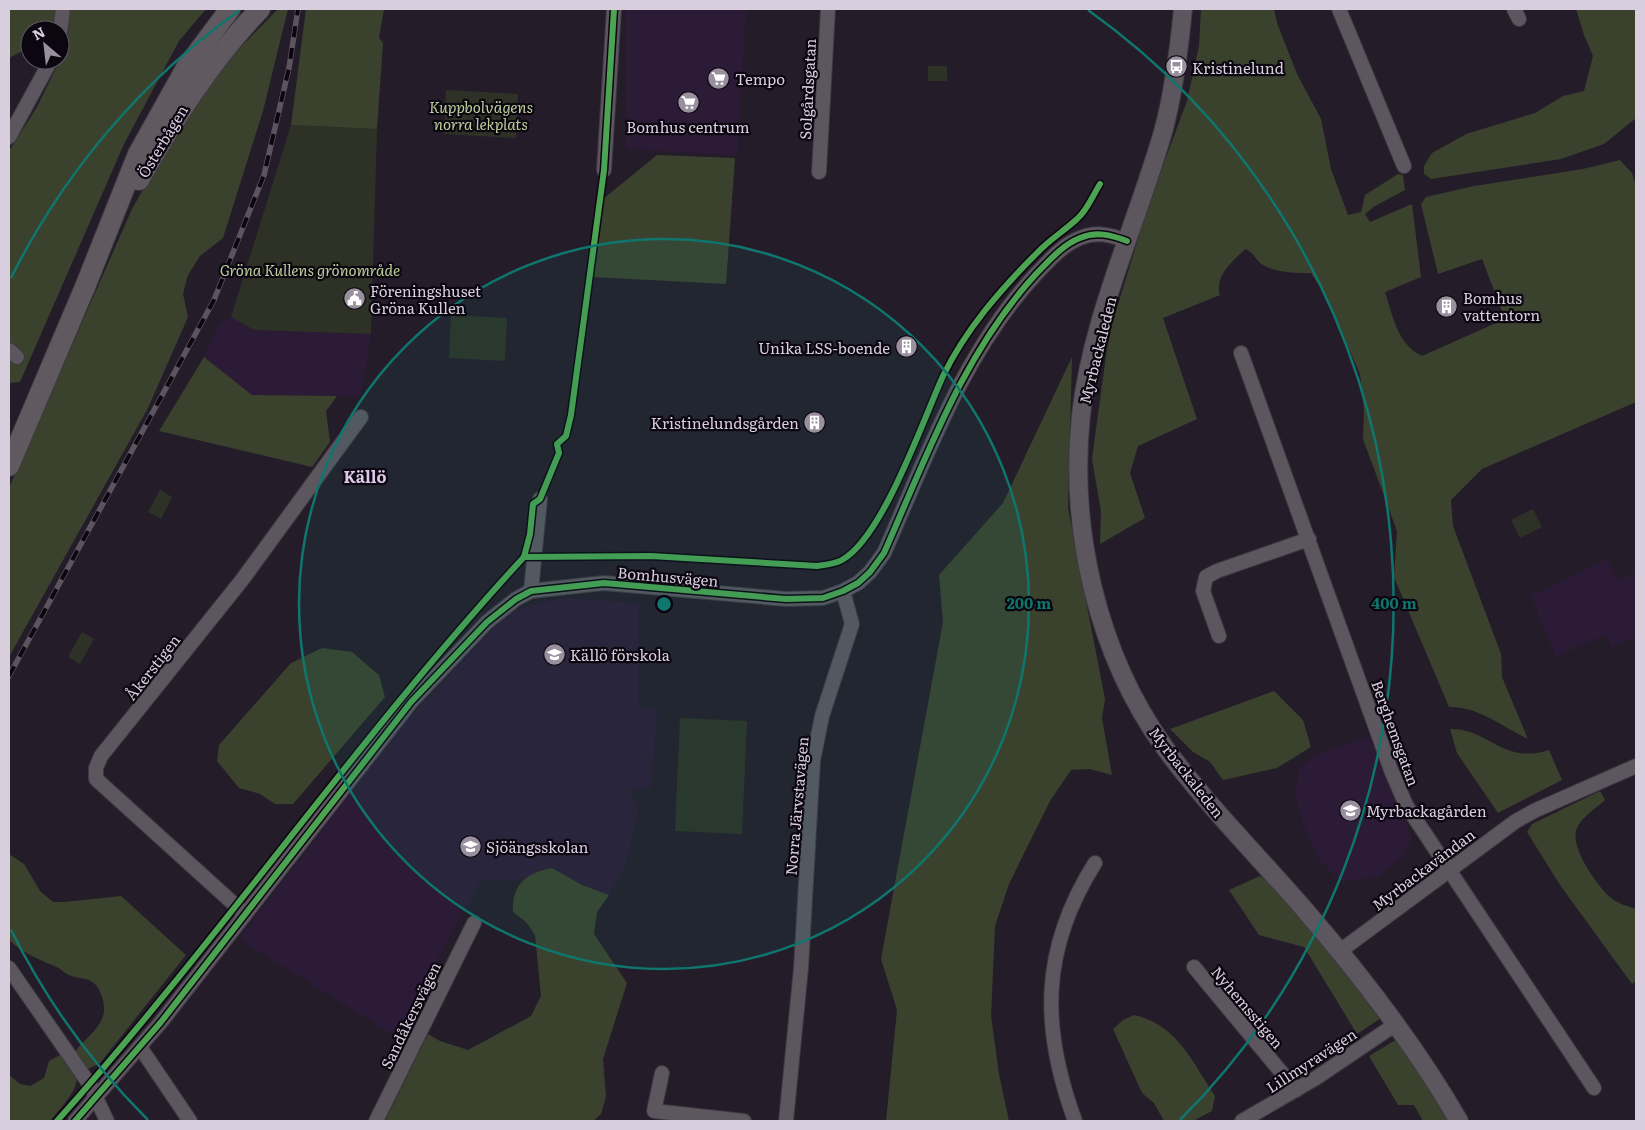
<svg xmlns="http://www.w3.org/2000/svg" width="1645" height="1130" viewBox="0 0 1645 1130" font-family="Literata,serif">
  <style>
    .built { fill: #2c1b36 }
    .green { fill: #2e3226 }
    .forest { fill: #3a422e }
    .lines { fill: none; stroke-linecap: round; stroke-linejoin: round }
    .minor-casing { stroke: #3e3842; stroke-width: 16 }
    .tertiary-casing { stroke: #3e3842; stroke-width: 20 }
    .secondary-casing { stroke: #3e3842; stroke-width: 22 }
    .minor { stroke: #5c565f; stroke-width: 14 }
    .tertiary { stroke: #5c565f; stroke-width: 18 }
    .secondary { stroke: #60595f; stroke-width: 20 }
    .rail-casing { stroke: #5c545f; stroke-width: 5.5 }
    .rail { stroke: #0b060f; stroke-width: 4; stroke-dasharray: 11; stroke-linecap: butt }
    .cycleway-casing { stroke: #0b060f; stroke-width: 9 }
    .cycleway { stroke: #4ca352; stroke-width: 6 }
    .ring { fill: none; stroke: #0f766e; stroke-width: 2.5 }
    .labels { text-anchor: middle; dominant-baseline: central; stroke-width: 4.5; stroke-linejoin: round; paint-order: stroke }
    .poi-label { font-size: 15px; fill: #d8cede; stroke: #0b060f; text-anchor: start }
    .street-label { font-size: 15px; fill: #d8cede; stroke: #0b060f }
    .park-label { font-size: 15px; font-style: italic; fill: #bacf9d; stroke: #0b060f }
    .neighbourhood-label { font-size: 16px; font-weight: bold; fill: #dcc9e8; stroke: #0b060f }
    .centre { fill: #0f766e; stroke: #0b060f; stroke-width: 2.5 }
    .ring-label { font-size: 15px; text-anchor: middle; font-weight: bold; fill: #0f766e; stroke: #0b060f; stroke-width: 4.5; stroke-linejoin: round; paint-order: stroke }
  </style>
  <rect width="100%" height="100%" fill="#251c29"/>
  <g class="built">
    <polygon points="626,9 746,9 737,155 626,149"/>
    <polygon points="231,317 254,330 371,334 361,396 252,395 204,357 219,325"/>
    <polygon points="1607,559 1618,580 1634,572 1636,577 1636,636 1612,647 1605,634 1556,657 1531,596"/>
    <polygon points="565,598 639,603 639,707 658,708 651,789 630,789 638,809 636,824 624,868 609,895 582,885 552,868 541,870 522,880 481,881 395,1036 239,939 404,723 507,614 540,602"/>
    <polygon points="1369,737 1412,839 1402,857 1379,876 1360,880 1339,880 1320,860 1304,826 1295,795 1299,769 1314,756"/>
  </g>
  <g class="green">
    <rect x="928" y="66" width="19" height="15"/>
    <polygon points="446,90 518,94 516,138 444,134"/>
    <polygon points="291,125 377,129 371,334 254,330 231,317"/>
    <polygon points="451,315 507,318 505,361 449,358"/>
    <polygon points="160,490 172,497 161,519 148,512"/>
    <polygon points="1533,509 1542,527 1520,538 1511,520"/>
    <polygon points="82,632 94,639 80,664 68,657"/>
    <polygon points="680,718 747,721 742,834 675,831"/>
  </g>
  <g class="forest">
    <polygon points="9,9 206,9 179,41 124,144 20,382 9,383 9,151 37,107 60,60 66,39 60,39 60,30 30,30 30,47 9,58"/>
    <polygon points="278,9 288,9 263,111 223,238 200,256 188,275 183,294 188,317 148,408 9,657 9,488 132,209 178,128 233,55"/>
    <polygon points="306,9 384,9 379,38 383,43 377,129 291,125"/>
    <path d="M 1201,9 L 1274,9 L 1277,23 L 1297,74 L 1321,119 L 1331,169 L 1348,215 L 1361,212 L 1365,195 L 1398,174 L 1403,175 L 1405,190 L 1375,206 L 1365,214 L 1370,222 L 1412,204 L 1421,277 L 1385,292 C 1393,316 1397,344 1422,356 L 1505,319 L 1482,259 L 1438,274 L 1421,204 L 1426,197 L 1474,186 L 1583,169 L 1620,160 L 1632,173 L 1636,186 L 1636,402 L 1482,469 L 1451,500 L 1453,526 L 1501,654 L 1502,677 L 1528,739 C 1501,726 1480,707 1449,707 L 1394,577 L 1397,531 L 1363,439 L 1364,411 L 1360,374 L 1327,298 L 1311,273 C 1296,273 1277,273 1263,265 C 1256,261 1254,252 1245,249 C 1233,261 1214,276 1220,295 L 1163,318 L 1197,419 L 1138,446 L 1130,473 L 1145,518 L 1100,544 L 1101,512 L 1092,459 L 1109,334 L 1149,203 L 1187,101 L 1199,46 Z"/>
    <polygon points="1576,9 1636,9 1636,118 1604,144 1561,159 1431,179 1424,174 1424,166 1432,153 1452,142 1466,134 1535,113 1563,96 1584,91 1593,56 1584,35"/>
    <polygon points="657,155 735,158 726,284 593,277 602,200"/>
    <polygon points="204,357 252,395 337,396 326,411 330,442 312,467 159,431"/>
    <polygon points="1072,357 1068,508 1105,699 1102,718 1112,775 1090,769 1071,770 1050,801 1009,884 995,926 991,1016 999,1074 1009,1121 886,1121 897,1010 881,959 943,622 939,575 1003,503"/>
    <polygon points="322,648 352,652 379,675 385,697 293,804 275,804 260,794 239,788 217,761 219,745 291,663"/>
    <polygon points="1274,691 1303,720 1311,747 1277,768 1223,780 1210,762 1193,752 1170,729"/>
    <path d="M 1450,729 C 1489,728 1502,765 1549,750 L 1562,780 L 1498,813 L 1457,753 Z"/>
    <path d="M 1600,791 L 1605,800 C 1596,808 1579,819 1576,831 C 1571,849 1598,887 1611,898 C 1619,904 1627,906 1636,909 L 1636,981 L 1632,984 L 1560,885 L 1527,832 L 1532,824 Z"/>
    <path d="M 9,854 L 24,864 L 40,891 L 53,902 L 65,902 L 121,896 L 186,955 L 100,1063 L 88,1069 L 79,1062 L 75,1052 C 84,1038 101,1030 104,1012 C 105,1002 100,986 91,981 C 85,978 78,978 72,976 C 67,975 63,971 59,968 C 40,960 24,954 9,940 Z"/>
    <path d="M 552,868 L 582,885 L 609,895 L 597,912 L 594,934 L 627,983 L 603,1059 L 606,1097 L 601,1114 L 593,1121 L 385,1121 L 428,1034 L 440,1041 L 468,1050 L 531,1016 L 541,996 L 535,935 L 526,922 L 513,912 C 512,884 526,873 552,868 Z"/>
    <path d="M 1260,876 C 1310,914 1344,968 1381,1018 L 1357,1034 L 1304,947 L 1259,935 L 1229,890 Z"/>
    <path d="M 1134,1015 C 1178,1025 1192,1062 1215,1096 L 1212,1111 L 1193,1121 L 1164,1121 L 1154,1103 L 1142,1093 L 1113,1029 L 1123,1020 Z"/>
    <polygon points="1399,1038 1451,1121 1423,1121 1414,1105 1398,1105 1369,1056"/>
    <path d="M 60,1055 C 96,1075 66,1101 50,1121 L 9,1121 L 9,1075 L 20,1084 L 30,1086 L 44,1078 L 49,1061 Z"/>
  </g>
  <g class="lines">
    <defs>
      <g id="minor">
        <polyline points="1339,9 1404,166"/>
        <polyline points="1514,9 1519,19"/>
        <polyline points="60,33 63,9"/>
        <polyline points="9,137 51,60"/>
        <polyline points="604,170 614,9"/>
        <polyline points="819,172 828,9"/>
        <polyline points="9,350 17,357"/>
        <polyline points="1241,353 1391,770 1406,805 1594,1088"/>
        <polyline points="531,591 540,499"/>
        <polyline points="1219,636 1203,591 1206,577 1217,571 1309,539"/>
        <polyline points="245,914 96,779 96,768 101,756 242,580 361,417"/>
        <polyline points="1340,951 1516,821 1536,810 1636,766"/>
        <polyline points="1194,967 1296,1090"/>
        <polyline points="9,968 90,1085 107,1121"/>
        <polyline points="140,1047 190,1121"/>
        <polyline points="662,1073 654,1111 744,1121"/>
        <path d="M 75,1121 L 161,1022 L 411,702 L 487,622 L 516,599 L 531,591 L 604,583 L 786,599 L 823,598 L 843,591 L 858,583 L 870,572 L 884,553 C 927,456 963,353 1036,274 C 1049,261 1062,245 1080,238 C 1097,231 1111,235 1127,241"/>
        <polyline points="376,1121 474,923"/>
        <polyline points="786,1121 801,968 813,761 822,716 852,624 843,591"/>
        <path d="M 1075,1121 C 1041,1028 1040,950 1095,863"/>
        <polyline points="1242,1121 1316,1078 1396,1024"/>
      </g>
      <path id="tertiary" d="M 1183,9 C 1179,50 1174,92 1163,132 C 1136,226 1092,317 1081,415 C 1069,529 1097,654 1165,748 C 1207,805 1257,855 1304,909 C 1361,975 1415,1045 1459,1121"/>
      <g id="secondary">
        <path d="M 139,180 C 174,119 211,60 260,9"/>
        <polyline points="9,466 85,287 138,154 186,68 230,9"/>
      </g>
    </defs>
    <use href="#minor" class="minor-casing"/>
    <use href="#tertiary" class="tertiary-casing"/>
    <use href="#secondary" class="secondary-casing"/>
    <use href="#minor" class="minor"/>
    <use href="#tertiary" class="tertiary"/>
    <use href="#secondary" class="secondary"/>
    <defs>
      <polyline id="rail" points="9,676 214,300 264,175 289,68 298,9"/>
    </defs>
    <use href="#rail" class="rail-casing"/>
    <use href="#rail" class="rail"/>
    <defs>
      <g id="cycleway">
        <polyline points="524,557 530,534 533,504 540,499 559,453 557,444 566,436 571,415 604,170 614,9"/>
        <path d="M 57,1121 C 220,939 358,737 524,557 L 651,556 L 817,566 C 825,565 835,564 842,560 C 883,537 923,420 943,376 C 966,329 1000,290 1037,253 C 1049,240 1064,231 1077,219 C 1087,211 1093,195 1100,184"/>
        <path d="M 75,1121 L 161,1022 L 411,702 L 487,622 L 516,599 L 531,591 L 604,583 L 786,599 L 823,598 L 843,591 L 858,583 L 870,572 L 884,553 C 927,456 963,353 1036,274 C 1049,261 1062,245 1080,238 C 1097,231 1111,235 1127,241"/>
      </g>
    </defs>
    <use href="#cycleway" class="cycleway-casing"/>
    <use href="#cycleway" class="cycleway"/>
  </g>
  <circle cx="664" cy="604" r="365" fill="#0f766e" fill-opacity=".12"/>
  <g class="ring">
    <circle cx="664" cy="604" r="365"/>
    <path d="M148 1120A730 730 0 0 1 11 930M11 278A730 730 0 0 1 240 10M1088 10A730 730 0 0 1 1180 1120"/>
  </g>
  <defs>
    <symbol id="bus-disc" viewBox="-11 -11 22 22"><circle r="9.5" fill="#99909f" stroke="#0b060f"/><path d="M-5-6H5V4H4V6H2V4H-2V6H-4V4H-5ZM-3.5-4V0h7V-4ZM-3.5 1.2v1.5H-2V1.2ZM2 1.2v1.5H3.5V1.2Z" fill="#fff"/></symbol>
    <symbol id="supermarket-disc" viewBox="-11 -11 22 22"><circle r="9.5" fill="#99909f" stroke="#0b060f"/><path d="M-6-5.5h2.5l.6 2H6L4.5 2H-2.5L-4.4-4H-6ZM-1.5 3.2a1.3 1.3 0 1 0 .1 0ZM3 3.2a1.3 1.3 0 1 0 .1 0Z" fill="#fff"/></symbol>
    <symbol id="civic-disc" viewBox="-11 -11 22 22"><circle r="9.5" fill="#99909f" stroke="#0b060f"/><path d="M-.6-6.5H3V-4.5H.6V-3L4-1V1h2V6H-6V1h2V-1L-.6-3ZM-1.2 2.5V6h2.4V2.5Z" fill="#fff"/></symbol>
    <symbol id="building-disc" viewBox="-11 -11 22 22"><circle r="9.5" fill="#99909f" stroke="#0b060f"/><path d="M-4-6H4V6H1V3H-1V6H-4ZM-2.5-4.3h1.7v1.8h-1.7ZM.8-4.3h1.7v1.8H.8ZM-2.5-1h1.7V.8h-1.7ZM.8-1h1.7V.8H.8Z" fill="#fff"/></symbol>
    <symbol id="school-disc" viewBox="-11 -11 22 22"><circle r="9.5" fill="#99909f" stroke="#0b060f"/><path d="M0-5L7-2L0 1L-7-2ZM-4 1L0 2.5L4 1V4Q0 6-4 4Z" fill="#fff"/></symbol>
  </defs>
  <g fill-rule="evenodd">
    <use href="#bus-disc" x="1164" y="54" width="25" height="25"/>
    <use href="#supermarket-disc" x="706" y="66" width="25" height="25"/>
    <use href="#supermarket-disc" x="676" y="90" width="25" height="25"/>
    <use href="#civic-disc" x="342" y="286" width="25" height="25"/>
    <use href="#building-disc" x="1434" y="294" width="25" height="25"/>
    <use href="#building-disc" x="894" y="334" width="25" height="25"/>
    <use href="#building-disc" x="802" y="410" width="25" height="25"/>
    <use href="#school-disc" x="542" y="642" width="25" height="25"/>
    <use href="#school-disc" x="1338" y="798" width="25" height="25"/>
    <use href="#school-disc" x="458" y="834" width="25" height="25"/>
  </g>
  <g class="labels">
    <g class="poi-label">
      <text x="1192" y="67">Kristinelund</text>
      <text x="735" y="78">Tempo</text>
      <text x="688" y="126" text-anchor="middle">Bomhus centrum</text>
      <text x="370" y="290">Föreningshuset<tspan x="370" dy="17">Gröna Kullen</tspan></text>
      <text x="1463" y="297">Bomhus<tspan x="1463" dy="17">vattentorn</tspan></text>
      <text x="890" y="347" text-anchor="end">Unika LSS-boende</text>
      <text x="799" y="422" text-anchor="end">Kristinelundsgården</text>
      <text x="570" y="654">Källö förskola</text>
      <text x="1366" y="810">Myrbackagården</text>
      <text x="486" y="846">Sjöängsskolan</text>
    </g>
    <g class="street-label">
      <text transform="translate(807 89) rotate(-87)">Solgårdsgatan</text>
      <text transform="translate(162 141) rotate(-59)">Österbågen</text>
      <text transform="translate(1097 350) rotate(-76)">Myrbackaleden</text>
      <text transform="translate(668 576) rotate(5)">Bomhusvägen</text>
      <text transform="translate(152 667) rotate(-52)">Åkerstigen</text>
      <text transform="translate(1396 733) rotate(70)">Berghemsgatan</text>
      <text transform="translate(1187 772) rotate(52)">Myrbackaleden</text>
      <text transform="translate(796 806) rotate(-85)">Norra Järvstavägen</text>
      <text transform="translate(1423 869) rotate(-37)">Myrbackavändan</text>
      <text transform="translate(1248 1007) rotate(50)">Nyhemsstigen</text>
      <text transform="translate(410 1015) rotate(-64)">Sandåkersvägen</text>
      <text transform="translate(1311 1060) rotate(-33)">Lillmyravägen</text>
    </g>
    <g class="park-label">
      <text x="481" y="106">Kuppbolvägens<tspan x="481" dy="17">norra lekplats</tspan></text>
      <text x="310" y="269">Gröna Kullens grönområde</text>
    </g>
    <g class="neighbourhood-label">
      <text x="365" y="476">Källö</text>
    </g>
  </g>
  <circle cx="664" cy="604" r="8" class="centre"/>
  <g class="ring-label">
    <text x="1029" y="609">200 m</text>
    <text x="1394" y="609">400 m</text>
  </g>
  <rect width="1645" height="1130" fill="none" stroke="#d8cede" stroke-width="20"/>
  <g transform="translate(45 45) rotate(332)"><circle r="24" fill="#0b060f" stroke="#5d5662"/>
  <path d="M0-4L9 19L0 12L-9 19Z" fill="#99909f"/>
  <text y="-8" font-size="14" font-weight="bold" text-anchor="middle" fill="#d8cede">N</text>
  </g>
</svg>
